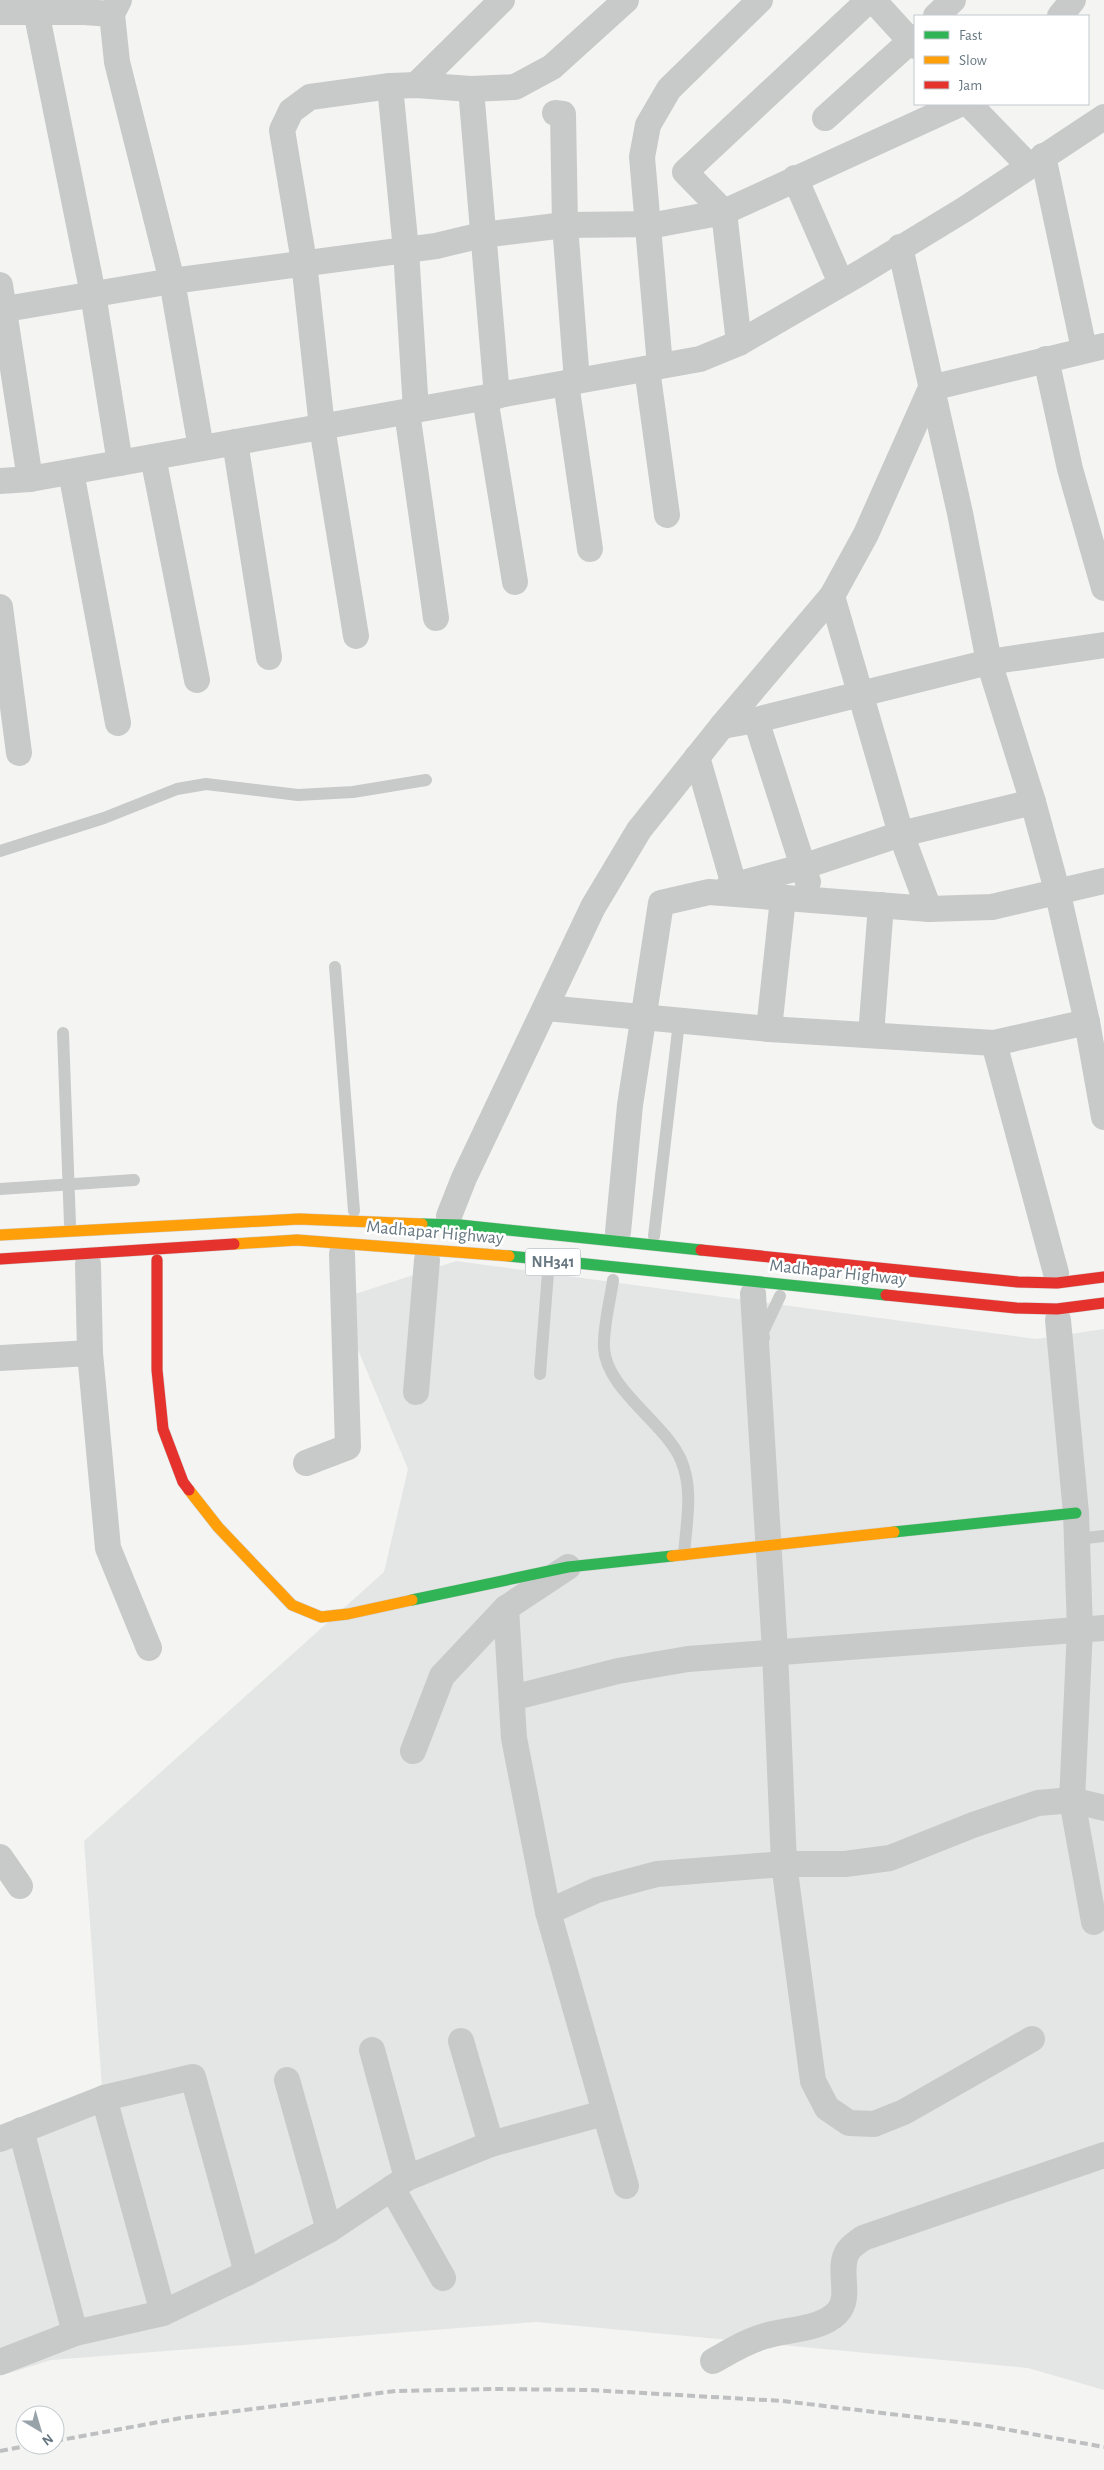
<svg xmlns="http://www.w3.org/2000/svg" width="1104" height="2470" viewBox="0 0 1104 2470" font-family="'Alegreya Sans',sans-serif">
  <style>
    .built { fill: #e4e5e5 }
    .lines { fill: none; stroke-linecap: round; stroke-linejoin: round }
    .fast-casing { stroke: #d1d2d2; stroke-width: 12 }
    .slow-casing { stroke: #d1d2d2; stroke-width: 12 }
    .jam-casing { stroke: #d1d2d2; stroke-width: 12 }
    .lane { stroke: #c8caca; stroke-width: 12 }
    .street { stroke: #c8caca; stroke-width: 26 }
    .fast { stroke: #30b455; stroke-width: 11 }
    .slow { stroke: #ff9f0a; stroke-width: 11 }
    .jam { stroke: #e5322d; stroke-width: 11 }
    .rail { stroke: #bebfc0; stroke-width: 4; stroke-dasharray: 8 4; stroke-linecap: butt }
    .labels { text-anchor: middle; dominant-baseline: central; stroke-width: 5; stroke-linejoin: round; paint-order: stroke }
    .shield { fill: #fff; stroke: #94a0a7; stroke-width: 1 }
    .shield-label { font-size: 16px; font-weight: bold; fill: #667781 }
    .street-label { font-size: 18px; fill: #667781; stroke: #fff }
  </style>
  <rect width="100%" height="100%" fill="#f4f4f3"/>
  <polygon class="built" points="456,1261 1036,1339 1104,1329 1104,2390 1028,2368 536,2322 51,2360 0,2376 0,2125 102,2087 84,1841 384,1572 408,1469 337,1300"/>
  <g class="lines">
    <defs>
      <g id="fast">
        <polyline points="422,1224 460,1225 701,1250"/>
        <polyline points="509,1256 886,1295"/>
        <polyline points="894,1532 1076,1513"/>
        <polyline points="412,1600 568,1567 672,1556"/>
      </g>
      <g id="slow">
        <polyline points="0,1235 299,1219 422,1224"/>
        <polyline points="234,1244 297,1240 509,1256"/>
        <polyline points="189,1490 218,1527 292,1605 321,1617 348,1614 412,1600"/>
        <polyline points="672,1556 894,1532"/>
      </g>
      <g id="jam">
        <polyline points="701,1250 1018,1282 1057,1283 1104,1277"/>
        <polyline points="0,1259 234,1244"/>
        <polyline points="157,1260 157,1370 163,1429 183,1482 189,1490"/>
        <polyline points="886,1295 1016,1308 1057,1309 1104,1303"/>
      </g>
    </defs>
    <use href="#fast" class="fast-casing"/>
    <use href="#slow" class="slow-casing"/>
    <use href="#jam" class="jam-casing"/>
    <g class="lane">
      <polyline points="0,851 104,818 177,789 206,784 298,795 353,792 426,780"/>
      <polyline points="335,967 354,1211"/>
      <polyline points="63,1033 70,1224"/>
      <polyline points="0,1189 134,1180"/>
      <polyline points="654,1236 679,1022"/>
      <path d="M 613,1280 C 610,1302 603,1327 604,1348 C 606,1389 665,1423 681,1460 C 694,1490 686,1524 684,1555"/>
      <polyline points="764,1338 763,1332 780,1296"/>
      <polyline points="540,1374 548,1273"/>
      <polyline points="1077,1539 1104,1536"/>
    </g>
    <g class="street">
      <polyline points="119,0 112,14 117,62 172,281 201,448"/>
      <polyline points="873,0 915,46"/>
      <polyline points="36,11 93,294 120,463"/>
      <polyline points="0,12 84,12 112,14"/>
      <polyline points="936,16 953,0"/>
      <polyline points="1060,16 1073,0"/>
      <polyline points="416,85 502,0"/>
      <polyline points="390,86 406,250 416,410"/>
      <polyline points="471,89 497,396"/>
      <polyline points="969,104 1028,165"/>
      <polyline points="555,113 563,114 565,225 577,381"/>
      <polyline points="825,118 915,37"/>
      <polyline points="1043,156 1084,349"/>
      <polyline points="795,178 841,283"/>
      <polyline points="900,247 960,513 989,662 1033,802 1057,890 1087,1022 1104,1117"/>
      <polyline points="0,285 30,479"/>
      <polyline points="0,310 172,281 436,246 482,235 565,225 660,224 724,212 960,104"/>
      <polyline points="739,343 724,212 685,172 869,0"/>
      <polyline points="1046,359 1070,469 1104,588"/>
      <polyline points="660,366 642,157 648,125 669,89 760,0"/>
      <polyline points="647,369 667,515"/>
      <polyline points="566,383 590,549"/>
      <polyline points="485,398 515,582"/>
      <polyline points="407,412 436,618"/>
      <polyline points="235,442 269,657"/>
      <polyline points="153,457 197,680"/>
      <polyline points="71,472 118,723"/>
      <polyline points="0,481 30,479 700,359 739,343 860,273 965,209 1104,117"/>
      <polyline points="832,596 901,834 929,909"/>
      <polyline points="0,607 19,753"/>
      <polyline points="356,636 322,427 304,262 282,130 291,111 310,97 390,86 416,85 471,89 515,87 552,67 626,0"/>
      <polyline points="756,720 808,882"/>
      <polyline points="722,726 756,720 989,662 1104,645"/>
      <polyline points="697,757 734,885"/>
      <polyline points="728,887 805,866 901,834 1033,802"/>
      <polyline points="546,1008 769,1029 994,1043 1087,1022"/>
      <polyline points="769,1029 783,898"/>
      <polyline points="871,1035 881,905"/>
      <polyline points="994,1043 1056,1273"/>
      <polyline points="449,1216 464,1178 593,907 639,830 722,726 832,596 866,534 931,388 1104,346"/>
      <polyline points="618,1232 630,1105 661,903 709,892 929,909 992,907 1104,881"/>
      <polyline points="88,1264 90,1353 108,1548 149,1648"/>
      <polyline points="753,1294 775,1651 784,1864 813,2081 827,2108 849,2123 874,2124 904,2112 1032,2039"/>
      <polyline points="1058,1320 1076,1513 1080,1629 1072,1800 1094,1922"/>
      <polyline points="0,1358 90,1353"/>
      <polyline points="416,1392 427,1260"/>
      <polyline points="306,1463 348,1447 342,1254"/>
      <polyline points="506,1608 514,1738 548,1912 626,2186"/>
      <polyline points="512,1698 618,1671 688,1659 1104,1628"/>
      <polyline points="413,1751 442,1676 506,1608 568,1567"/>
      <polyline points="0,1857 20,1886"/>
      <polyline points="548,1912 597,1890 657,1874 784,1864 845,1864 890,1858 973,1825 1038,1803 1072,1800 1104,1808"/>
      <polyline points="461,2041 491,2144"/>
      <polyline points="372,2050 407,2178"/>
      <polyline points="287,2080 329,2230"/>
      <polyline points="104,2098 163,2313"/>
      <polyline points="21,2130 75,2333"/>
      <polyline points="0,2139 104,2098 193,2077 247,2273"/>
      <polyline points="392,2188 443,2278"/>
      <path d="M 713,2361 C 729,2352 746,2341 765,2336 C 787,2329 820,2330 837,2313 C 853,2297 836,2269 848,2251 C 851,2246 858,2242 863,2238 L 1104,2155"/>
      <polyline points="0,2362 75,2333 163,2313 247,2273 329,2230 407,2178 491,2144 604,2113"/>
    </g>
    <use href="#fast" class="fast"/>
    <use href="#slow" class="slow"/>
    <use href="#jam" class="jam"/>
    <g class="rail">
      <polyline points="55,2441 181,2418 396,2391 493,2389 590,2390 783,2401 982,2425 1104,2447"/>
      <polyline points="0,2451 32,2445"/>
    </g>
  </g>
  <g class="labels">
    <rect class="shield" x="525.5" y="1248.5" width="55" height="27" rx="4"/>
    <g class="shield-label">
      <text x="553" y="1262">NH341</text>
    </g>
    <g class="street-label">
      <text transform="translate(435 1233) rotate(5)">Madhapar Highway</text>
      <text transform="translate(838 1273) rotate(6)">Madhapar Highway</text>
    </g>
  </g>
  <rect x="914" y="15" width="175" height="90" fill="#ffffff" stroke="#c2c9cd"/>
  <rect x="924" y="31" width="25" height="8" fill="#30b455" stroke="#c2c9cd"/>
  <text x="959" y="40" font-size="15" fill="#667781">Fast</text>
  <rect x="924" y="56" width="25" height="8" fill="#ff9f0a" stroke="#c2c9cd"/>
  <text x="959" y="65" font-size="15" fill="#667781">Slow</text>
  <rect x="924" y="81" width="25" height="8" fill="#e5322d" stroke="#c2c9cd"/>
  <text x="959" y="90" font-size="15" fill="#667781">Jam</text>
  <g transform="translate(40 2430) rotate(142)"><circle r="24" fill="#ffffff" stroke="#c2c9cd"/>
  <path d="M0-4L9 19L0 12L-9 19Z" fill="#98a3a9"/>
  <text y="-8" font-size="14" font-weight="bold" text-anchor="middle" fill="#667781">N</text>
  </g>
</svg>
